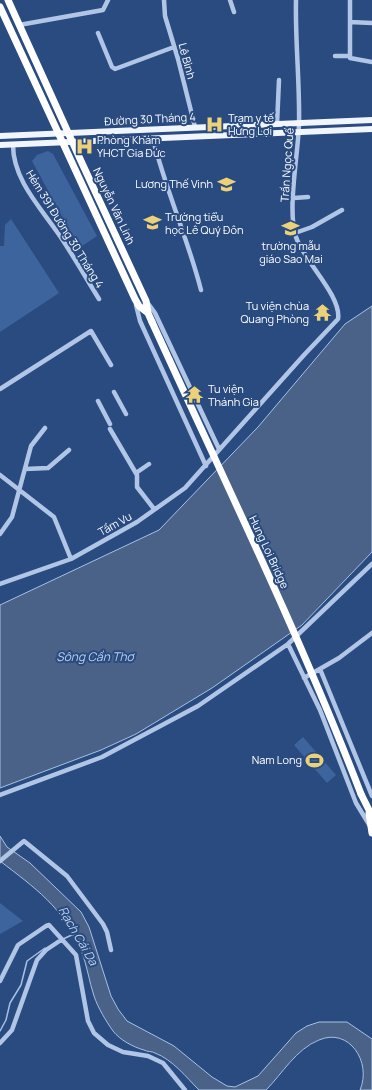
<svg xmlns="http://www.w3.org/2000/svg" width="372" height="1090" viewBox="0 0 372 1090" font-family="Manrope,sans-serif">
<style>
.green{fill:#3e649e}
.water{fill:#4a6288;stroke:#a6c0e6}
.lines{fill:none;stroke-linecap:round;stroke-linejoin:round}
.stream{stroke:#a6c0e6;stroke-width:1.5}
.minor{stroke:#b1c6e6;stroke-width:4.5}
.major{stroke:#f1f5fd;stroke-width:6}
.highway{stroke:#fff;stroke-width:7}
.highway-bridge{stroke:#fff;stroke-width:7}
.labels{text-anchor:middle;stroke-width:4;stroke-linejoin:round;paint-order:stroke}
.street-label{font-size:11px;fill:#fff;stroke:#294b80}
.poi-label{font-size:11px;fill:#fff;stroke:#294b80;text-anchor:start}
.water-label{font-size:12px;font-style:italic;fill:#bcd0ed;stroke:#294b80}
</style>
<rect width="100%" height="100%" fill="#294b80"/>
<path class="green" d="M 48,151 L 53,154 L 97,236 L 79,248 L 32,161 L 37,155 Z
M 11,219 L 59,293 L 0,332 L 0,246 L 4,246 L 5,225 Z
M 303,737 L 336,775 L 327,783 L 294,745 Z
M 0,903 L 23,921 L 0,934 Z"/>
<path class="water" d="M 372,306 L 372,552 L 302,625 L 212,688 L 136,734 L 101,750 L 0,788 L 0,605 L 159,530 L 258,427 L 345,324 Z
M 0,836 L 7,847 L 30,863 L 81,912 L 89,927 L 111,996 L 118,1009 L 127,1021 L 174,1046 L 212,1077 L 227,1086 L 235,1087 L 258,1076 L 296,1033 L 307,1026 L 319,1022 L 347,1022 L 372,1039 L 372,1090 L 360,1090 C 372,1062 349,1027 319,1040 C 296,1049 282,1074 266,1090 L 199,1090 C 186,1077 173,1060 155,1053 C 152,1051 147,1052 144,1050 C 133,1047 120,1040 113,1031 C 106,1021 98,1008 94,996 C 89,981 87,965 81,950 C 63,907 35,888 0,861 Z"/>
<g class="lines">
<path class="stream" d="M 63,939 L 74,934
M 0,1031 L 6,1020 L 10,1003 L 21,985 L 27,961 L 45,948"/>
<path class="minor" d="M 164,0 L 165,16 L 178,59 L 195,127
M 230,0 L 234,12
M 350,0 L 350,58 L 372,62
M 350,22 L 372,23
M 19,25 L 103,10 L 108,0
M 98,33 L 112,67 L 115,69 L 174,47
M 335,56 L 350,56
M 277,124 L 279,80
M 153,139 C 166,191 188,239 201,290
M 13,145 C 13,180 41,208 60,236 C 74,257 86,278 99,299
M 294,198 L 308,197
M 295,233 L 312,227 L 342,210
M 147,302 L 155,313 L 219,449
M 136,305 L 140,321 L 206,466
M 0,389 L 91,331 L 111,365
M 114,392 L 126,414
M 98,401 L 110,424
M 110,429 L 137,475 L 137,487 L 154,509
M 25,469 L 48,468 L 69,450
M 136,473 L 149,464
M 0,475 L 54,517 L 71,559
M 0,534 L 12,517 L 31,446 L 45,428
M 0,584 L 71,559 L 137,522 L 185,488 L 304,355 L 338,319 C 342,296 303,260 296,237 C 287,210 298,155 299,125 C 300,83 295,42 296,0
M 288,644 L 320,710 L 356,803 L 370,826
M 320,669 L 372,796
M 304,678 L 339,658 L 372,633
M 0,795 L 102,757 L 198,706 L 288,644 L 372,564
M 0,861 L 24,841 L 67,876 L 103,924 L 107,932 L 111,950
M 0,981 L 18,945 L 46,926 L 49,925 L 76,955 L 88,1021 L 94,1033 L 108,1045 L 123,1052 L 148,1056 L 163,1063 L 185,1090
M 0,1043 L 12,1030 L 37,960 L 46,950 L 61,940"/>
<path class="major" d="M 0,136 L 372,120
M 0,145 L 372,129"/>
<path class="highway" d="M 8,0 L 81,161 L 146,301 L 148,313 L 152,322
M 0,7 L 135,299 L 139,306 L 148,313
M 361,794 L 372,816
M 369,813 L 372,833"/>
<path class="highway-bridge" d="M 152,322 C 223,478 299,633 361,794"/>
</g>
<defs>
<symbol id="hospital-bare" viewBox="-9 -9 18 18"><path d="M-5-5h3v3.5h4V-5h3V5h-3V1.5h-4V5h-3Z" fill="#ecd178" stroke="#294b80" stroke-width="2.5" paint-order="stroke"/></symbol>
<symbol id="school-bare" viewBox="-9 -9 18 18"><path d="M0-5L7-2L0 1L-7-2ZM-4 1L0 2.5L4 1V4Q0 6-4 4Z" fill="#ecd178" stroke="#294b80" stroke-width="2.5" paint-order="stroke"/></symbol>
<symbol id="temple-bare" viewBox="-9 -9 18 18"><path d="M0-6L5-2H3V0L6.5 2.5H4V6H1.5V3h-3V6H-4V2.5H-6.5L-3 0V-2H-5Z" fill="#ecd178" stroke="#294b80" stroke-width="2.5" paint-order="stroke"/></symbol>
<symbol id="stadium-bare" viewBox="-9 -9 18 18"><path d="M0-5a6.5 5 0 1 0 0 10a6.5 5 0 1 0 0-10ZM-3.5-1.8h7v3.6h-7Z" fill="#ecd178" stroke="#294b80" stroke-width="2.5" paint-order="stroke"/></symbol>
</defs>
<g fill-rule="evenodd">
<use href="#hospital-bare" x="202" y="112" width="25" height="25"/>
<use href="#hospital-bare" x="72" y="134" width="25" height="25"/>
<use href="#school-bare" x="214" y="172" width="25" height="25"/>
<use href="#school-bare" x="140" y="210" width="25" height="25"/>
<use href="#school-bare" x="278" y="216" width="25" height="25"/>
<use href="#temple-bare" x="310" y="300" width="25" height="25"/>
<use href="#temple-bare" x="182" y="382" width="25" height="25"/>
<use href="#stadium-bare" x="302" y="748" width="25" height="25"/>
</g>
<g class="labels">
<g class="street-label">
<text transform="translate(187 61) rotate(75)" y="4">Lê Bình</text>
<text transform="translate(150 119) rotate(-3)" y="4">Đường 30 Tháng 4</text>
<text transform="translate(287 165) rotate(-86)" y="4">Trần Ngọc Quế</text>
<text transform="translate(114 206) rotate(65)" y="4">Nguyễn Văn Linh</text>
<text transform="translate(65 229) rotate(58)" y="4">Hẻm 391 Đường 30 Tháng 4</text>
<text transform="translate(115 524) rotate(-29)" y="4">Tầm Vu</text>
<text transform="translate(269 552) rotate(65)" y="4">Hung Loi Bridge</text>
</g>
<g class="poi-label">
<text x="228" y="122">Trạm y tế<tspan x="228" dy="13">Hưng Lợi</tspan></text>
<text x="97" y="144">Phòng Khám<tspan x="97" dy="13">YHCT Gia Đức</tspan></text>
<text x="213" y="188" text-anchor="end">Lương Thế Vinh</text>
<text x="165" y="221">Trường tiểu<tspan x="165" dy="13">học Lê Quý Đôn</tspan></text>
<text x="291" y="250" text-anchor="middle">trường mẫu<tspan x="291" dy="13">giáo Sao Mai</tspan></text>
<text x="309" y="310" text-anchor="end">Tu viện chùa<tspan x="309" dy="13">Quang Phòng</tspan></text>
<text x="208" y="393">Tu viện<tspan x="208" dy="13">Thánh Gia</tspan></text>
<text x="302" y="764" text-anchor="end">Nam Long</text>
</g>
<g class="water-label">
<text x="95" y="661">Sông Cần Thơ</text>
<text transform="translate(78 936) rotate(60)" y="4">Rạch Cái Da</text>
</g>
</g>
</svg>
